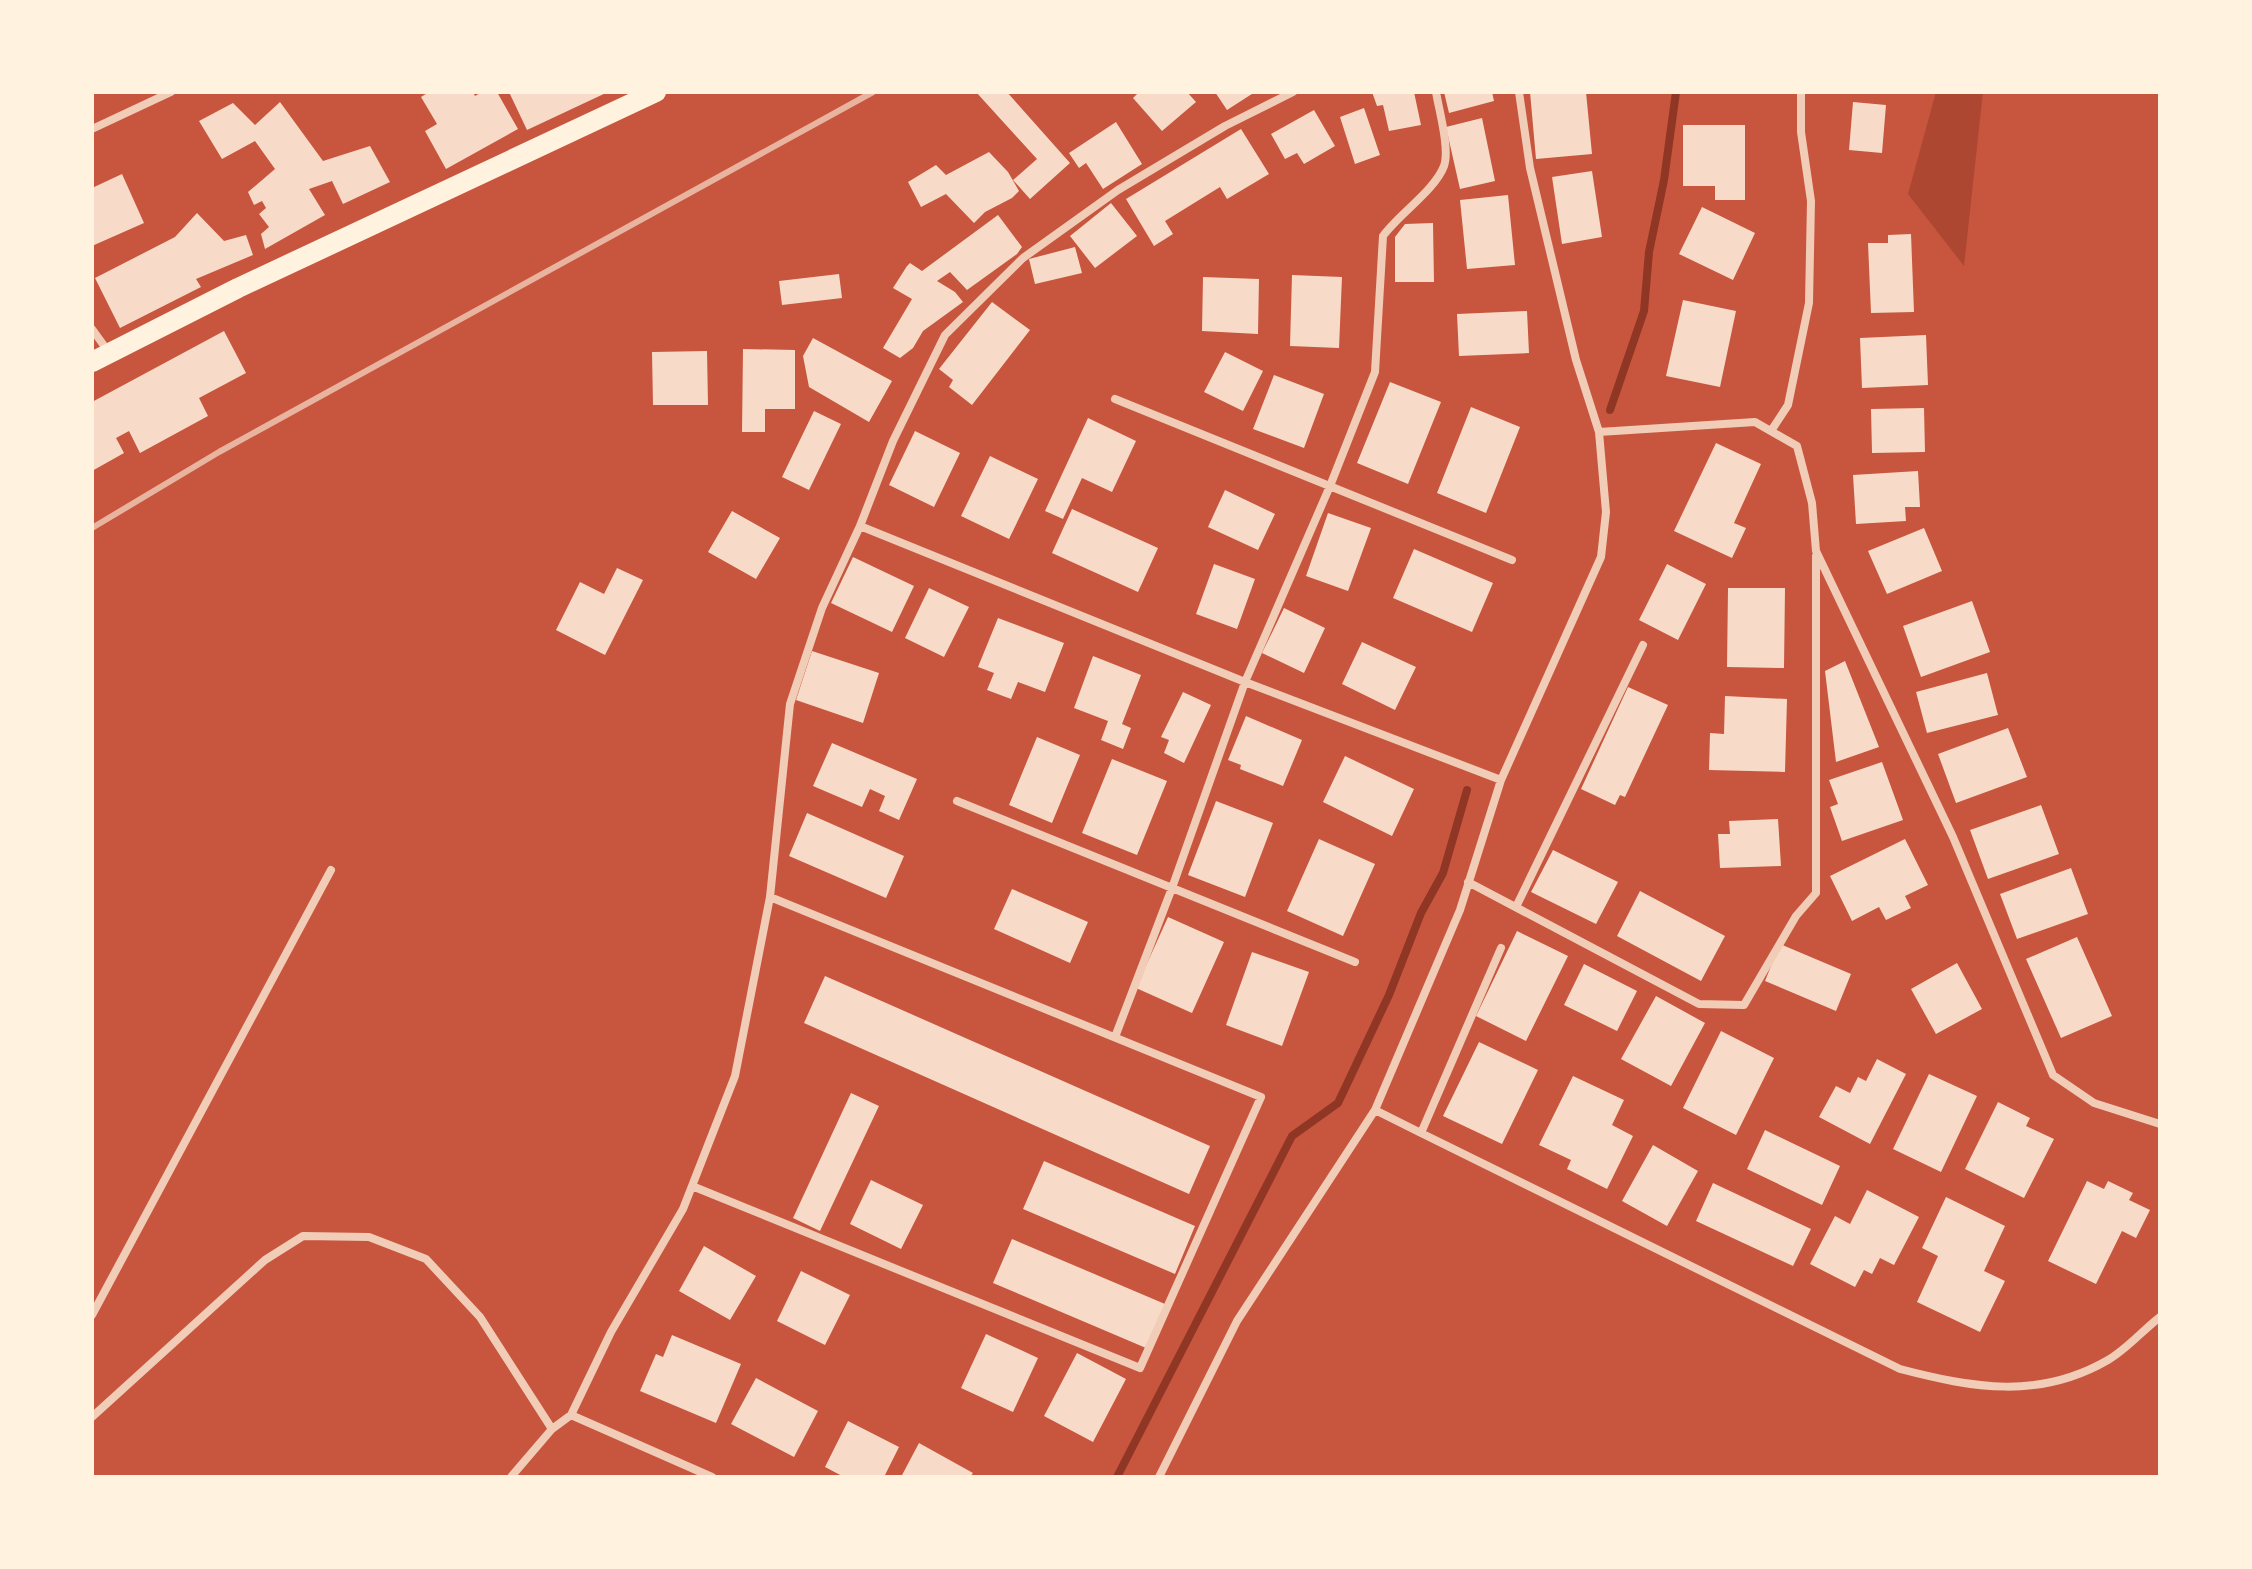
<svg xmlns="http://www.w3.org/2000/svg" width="2252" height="1569" viewBox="0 0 2252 1569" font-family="'Asap Condensed',sans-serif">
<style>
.green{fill:#ae4732}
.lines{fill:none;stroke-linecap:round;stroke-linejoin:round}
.stream{stroke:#8f3625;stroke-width:8}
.building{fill:#f7dbc8}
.minor{stroke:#f1ccb7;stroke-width:8}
.primary{stroke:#fff3e0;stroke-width:20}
.rail{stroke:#e9b49f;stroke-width:6}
</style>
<rect width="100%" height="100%" fill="#c8553d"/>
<path class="green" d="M 1936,92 L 1983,92 L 1964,266 L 1908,194 Z"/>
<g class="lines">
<path class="stream" d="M 1610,410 L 1644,311 L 1649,252 L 1664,180 L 1676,92
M 1117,1477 L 1292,1136 L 1338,1103 L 1389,995 L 1421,913 L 1443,873 L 1467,790"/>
</g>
<path class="building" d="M 429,92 L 473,92 L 475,96 L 482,92 L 497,92 L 518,129 L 446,169 L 425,131 L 437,124 L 421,97 Z
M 509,92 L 608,92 L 527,130 Z
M 976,92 L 1007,92 L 1070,163 L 1030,199 L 1013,180 L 1037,159 Z
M 1139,92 L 1187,92 L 1196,102 L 1162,131 L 1133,98 Z
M 1215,92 L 1255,92 L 1227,110 Z
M 1372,92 L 1414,92 L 1421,125 L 1389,131 L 1383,105 L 1377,106 Z
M 1444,92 L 1492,92 L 1494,101 L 1449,113 Z
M 1530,92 L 1586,92 L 1592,154 L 1536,159 Z
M 280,102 L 323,161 L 370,146 L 390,182 L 343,204 L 332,181 L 309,189 L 325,215 L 265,249 L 261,234 L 269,227 L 259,214 L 266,208 L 262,201 L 254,205 L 248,192 L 275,169 L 255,141 L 222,159 L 199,121 L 233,103 L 255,125 Z
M 1853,102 L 1886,105 L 1882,153 L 1849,150 Z
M 1364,108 L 1380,155 L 1355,164 L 1340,117 Z
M 1314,110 L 1335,146 L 1304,164 L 1297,153 L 1285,159 L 1271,134 Z
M 1482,118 L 1495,181 L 1460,189 L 1446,127 Z
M 1116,122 L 1142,164 L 1103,189 L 1086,163 L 1079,168 L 1069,153 Z
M 1683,125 L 1745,125 L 1745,200 L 1715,200 L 1715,186 L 1683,186 Z
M 1241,129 L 1269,174 L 1227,199 L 1220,187 L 1165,221 L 1173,234 L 1154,246 L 1126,199 Z
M 989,152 L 1008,172 L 1019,191 L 1012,198 L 985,212 L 974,223 L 946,194 L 921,207 L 908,182 L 936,165 L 946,175 Z
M 1592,171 L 1602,237 L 1562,244 L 1552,177 Z
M 122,174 L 144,223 L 92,246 L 92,188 Z
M 1508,195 L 1515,265 L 1467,269 L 1460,200 Z
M 1111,203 L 1137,236 L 1095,268 L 1070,236 Z
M 1702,207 L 1755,233 L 1733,280 L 1679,254 Z
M 197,213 L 224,241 L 246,235 L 253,255 L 196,279 L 201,287 L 120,328 L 95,278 L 175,237 Z
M 998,215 L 1022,247 L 1017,254 L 967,290 L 950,272 L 937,281 L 955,292 L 963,302 L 923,331 L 913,348 L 900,358 L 883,348 L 912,299 L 893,288 L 907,266 L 910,263 L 922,271 Z
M 1433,223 L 1434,282 L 1395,282 L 1395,237 L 1405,224 Z
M 1911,234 L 1914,312 L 1871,313 L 1868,243 L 1888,243 L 1888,235 Z
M 1075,247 L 1082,273 L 1035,284 L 1029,259 Z
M 839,274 L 842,298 L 782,305 L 779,281 Z
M 1292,275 L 1342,277 L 1339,348 L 1290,346 Z
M 1203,277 L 1259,279 L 1258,334 L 1202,331 Z
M 1683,300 L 1736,311 L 1720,387 L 1666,376 Z
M 992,302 L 1030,330 L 972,405 L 949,387 L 953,380 L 939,369 Z
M 1527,311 L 1529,353 L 1459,356 L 1457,314 Z
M 224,331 L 246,373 L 199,398 L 208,416 L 140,453 L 129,431 L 116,438 L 124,453 L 92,471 L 92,402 Z
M 1926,335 L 1928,385 L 1862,388 L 1860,338 Z
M 813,338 L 892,381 L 869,422 L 809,387 L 803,356 Z
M 743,349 L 795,350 L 795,409 L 765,409 L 765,432 L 742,432 Z
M 707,351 L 708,405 L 653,405 L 652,352 Z
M 1225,352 L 1263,371 L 1243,411 L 1204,392 Z
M 1274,375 L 1324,394 L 1304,448 L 1253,429 Z
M 1390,382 L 1441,402 L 1408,484 L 1357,463 Z
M 1471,407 L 1520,427 L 1486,513 L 1437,493 Z
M 1924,408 L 1925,452 L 1872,453 L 1871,409 Z
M 814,411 L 841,424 L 809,490 L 782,477 Z
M 1088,418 L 1136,441 L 1112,492 L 1082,478 L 1063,519 L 1045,511 Z
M 915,431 L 960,453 L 934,507 L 889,485 Z
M 1716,443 L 1761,464 L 1734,523 L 1746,528 L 1732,558 L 1674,531 Z
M 990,456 L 1038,479 L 1009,539 L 961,516 Z
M 1918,471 L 1920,507 L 1905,507 L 1906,521 L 1856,524 L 1853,475 Z
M 1225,490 L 1275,514 L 1258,550 L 1208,527 Z
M 1072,509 L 1158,548 L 1138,592 L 1052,553 Z
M 732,511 L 780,538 L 756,579 L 708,552 Z
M 1328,513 L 1371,528 L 1348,591 L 1306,576 Z
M 1924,528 L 1942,571 L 1887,594 L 1868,551 Z
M 1414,549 L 1493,583 L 1472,632 L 1393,598 Z
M 853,557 L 914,586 L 892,632 L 831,603 Z
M 1214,564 L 1255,579 L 1237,629 L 1196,614 Z
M 1667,564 L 1706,584 L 1678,640 L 1639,620 Z
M 617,568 L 643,580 L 605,655 L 556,630 L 580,582 L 604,594 Z
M 929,588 L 969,607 L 944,657 L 905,638 Z
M 1728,588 L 1785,588 L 1784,668 L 1727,667 Z
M 1972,601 L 1990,652 L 1921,677 L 1903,626 Z
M 1284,608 L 1325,628 L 1304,673 L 1262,653 Z
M 998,618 L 1064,643 L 1045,692 L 1018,682 L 1011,699 L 987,690 L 994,673 L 978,667 Z
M 1362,642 L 1416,667 L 1395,710 L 1342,684 Z
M 812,651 L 879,673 L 863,723 L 796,700 Z
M 1093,656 L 1141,675 L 1122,724 L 1131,728 L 1123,749 L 1101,740 L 1108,721 L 1074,708 Z
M 1845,661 L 1879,747 L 1836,762 L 1825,671 Z
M 1987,673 L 1998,715 L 1927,733 L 1916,692 Z
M 1628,687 L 1668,705 L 1625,797 L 1620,795 L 1615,805 L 1581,789 Z
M 1183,692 L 1211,705 L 1184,763 L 1164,753 L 1169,740 L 1161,737 Z
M 1725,696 L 1787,699 L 1785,772 L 1709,770 L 1710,733 L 1724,734 Z
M 1246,716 L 1302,740 L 1283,786 L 1240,769 L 1241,765 L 1228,760 Z
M 2008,728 L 2027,777 L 1956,803 L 1938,754 Z
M 1037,737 L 1080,755 L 1052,823 L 1009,805 Z
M 832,743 L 917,779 L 899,820 L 879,811 L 885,796 L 870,789 L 862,807 L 813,786 Z
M 1345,756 L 1414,789 L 1392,836 L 1323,802 Z
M 1112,759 L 1167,781 L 1137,855 L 1082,833 Z
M 1882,762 L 1903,820 L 1842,841 L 1830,807 L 1838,804 L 1829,780 Z
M 1216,801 L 1273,823 L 1245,897 L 1188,875 Z
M 2041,805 L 2059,854 L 1988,879 L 1970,830 Z
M 807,813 L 904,856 L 886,898 L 789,856 Z
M 1778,819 L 1781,866 L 1720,868 L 1718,834 L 1730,834 L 1729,821 Z
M 1319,839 L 1375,864 L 1343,936 L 1287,911 Z
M 1905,839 L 1928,885 L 1905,896 L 1911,908 L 1886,920 L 1879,907 L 1852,921 L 1830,876 Z
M 1553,850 L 1618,882 L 1596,924 L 1531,892 Z
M 2071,868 L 2088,914 L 2017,939 L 2000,894 Z
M 1012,889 L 1088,922 L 1070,963 L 994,929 Z
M 1640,891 L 1725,936 L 1701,981 L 1617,936 Z
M 1168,917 L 1224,942 L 1192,1013 L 1136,988 Z
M 1517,931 L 1568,956 L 1526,1041 L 1476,1016 Z
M 2077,937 L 2112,1016 L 2061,1038 L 2026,959 Z
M 1780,944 L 1851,974 L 1836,1011 L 1765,981 Z
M 1252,952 L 1309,972 L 1282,1046 L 1226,1025 Z
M 1957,963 L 1982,1009 L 1936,1034 L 1911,989 Z
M 1584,964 L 1637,991 L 1617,1031 L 1564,1005 Z
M 825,976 L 1210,1146 L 1189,1194 L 804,1023 Z
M 1656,996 L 1705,1023 L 1671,1086 L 1621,1059 Z
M 1721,1031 L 1774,1058 L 1736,1135 L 1683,1108 Z
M 1479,1042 L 1538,1070 L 1502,1144 L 1443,1116 Z
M 1877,1059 L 1906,1074 L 1870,1144 L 1819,1117 L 1836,1086 L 1850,1093 L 1858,1077 L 1866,1081 Z
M 1929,1074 L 1977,1096 L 1941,1172 L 1893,1149 Z
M 1573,1076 L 1624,1100 L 1612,1125 L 1633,1136 L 1607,1189 L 1567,1169 L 1571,1160 L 1539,1145 Z
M 851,1093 L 879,1106 L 820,1231 L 793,1218 Z
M 1998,1102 L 2030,1118 L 2026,1126 L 2054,1139 L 2024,1198 L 1965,1169 Z
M 1765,1130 L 1840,1166 L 1822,1205 L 1747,1169 Z
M 1653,1145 L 1698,1171 L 1667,1226 L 1622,1201 Z
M 1044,1161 L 1195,1226 L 1175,1274 L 1023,1209 Z
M 871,1180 L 923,1205 L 901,1249 L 850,1224 Z
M 2087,1181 L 2104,1189 L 2108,1181 L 2133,1193 L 2129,1200 L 2150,1210 L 2136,1238 L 2122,1231 L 2096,1284 L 2048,1261 Z
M 1713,1183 L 1811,1229 L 1793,1266 L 1696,1221 Z
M 1867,1190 L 1919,1217 L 1894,1265 L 1880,1258 L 1872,1274 L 1864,1270 L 1855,1287 L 1810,1264 L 1835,1216 L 1850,1224 Z
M 1946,1197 L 2005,1226 L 1984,1271 L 2005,1281 L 1980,1332 L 1917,1302 L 1938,1256 L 1922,1248 Z
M 1012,1239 L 1165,1304 L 1146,1348 L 993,1283 Z
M 704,1246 L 756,1276 L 730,1320 L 679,1291 Z
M 801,1271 L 850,1295 L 825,1345 L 777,1321 Z
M 986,1334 L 1038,1358 L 1013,1412 L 961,1388 Z
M 672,1335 L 741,1364 L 716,1423 L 640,1391 L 656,1354 L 663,1357 Z
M 1077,1353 L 1126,1379 L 1093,1442 L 1044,1416 Z
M 756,1378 L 818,1411 L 794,1457 L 731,1424 Z
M 848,1421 L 899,1447 L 884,1477 L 844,1477 L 825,1467 Z
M 919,1443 L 973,1473 L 970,1477 L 901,1477 Z"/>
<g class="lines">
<path class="minor" d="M 92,129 L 171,92
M 92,329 L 110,354
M 1115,399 L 1512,560
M 1771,431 L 1788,405 L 1809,303 L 1811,201 L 1801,132 L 1801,92
M 1599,432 L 1755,422 L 1797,446 L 1812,503 L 1816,551 L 1953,837 L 2053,1075 L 2094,1103 L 2160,1124
M 860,526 L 1245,682 L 1501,780
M 957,801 L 1355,962
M 1468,882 L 1699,1004 L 1744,1005 L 1796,916 L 1816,893 L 1816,556
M 1516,907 L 1643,645
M 1501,948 L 1421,1133 L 1900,1369 C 1973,1388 2039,1400 2108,1360 C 2127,1349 2143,1330 2160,1317
M 1115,1037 L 1172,888 L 1245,682 L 1330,486 L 1375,372 L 1383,236 C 1399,214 1435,190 1444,166 C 1450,149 1439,110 1436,92
M 1375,1110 L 1421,1133
M 692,1186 L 1140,1368 L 1261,1097 L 770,897
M 92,1315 L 331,870
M 571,1415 L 712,1477
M 92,1417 L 265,1260 L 303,1236 L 369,1237 L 426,1259 L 480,1317 L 552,1429
M 511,1477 L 552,1429 L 571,1415 L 611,1332 L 683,1209 L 735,1076 L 770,897 L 790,704 L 822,608 L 860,526 L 893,441 L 945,335 L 1023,258 L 1118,190 L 1225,126 L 1293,92
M 1159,1477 L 1237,1321 L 1375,1110 L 1460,910 L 1501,780 L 1601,557 L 1606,512 L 1599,432 L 1576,360 L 1530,168 L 1519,92"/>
<path class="primary" d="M 92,362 L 238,288 L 656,92"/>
<path class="rail" d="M 92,528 L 219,452 L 873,92"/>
</g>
<rect width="2252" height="1569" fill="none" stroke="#fff3e0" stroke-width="188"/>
</svg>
